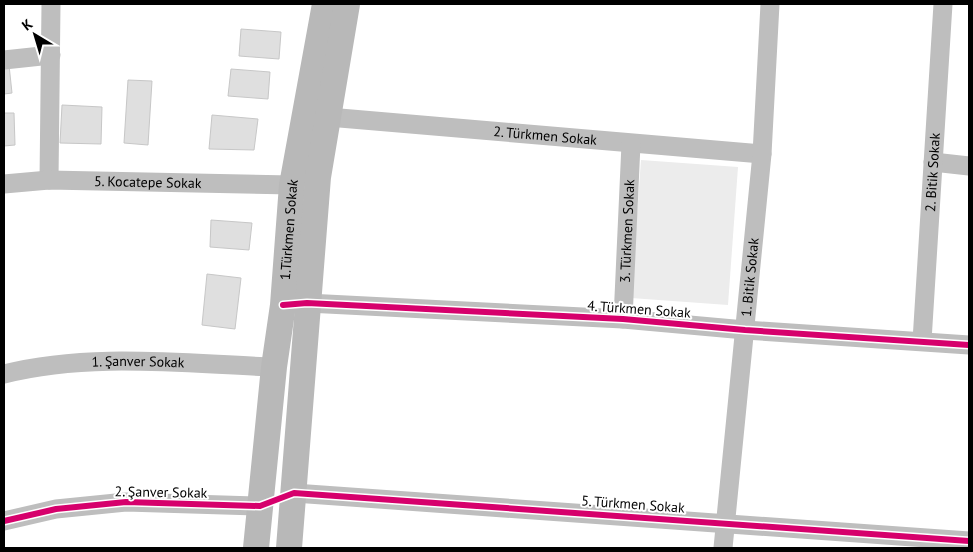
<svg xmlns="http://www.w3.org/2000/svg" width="973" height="552" viewBox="0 0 973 552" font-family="'PT Sans',sans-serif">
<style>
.green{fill:#ececec}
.building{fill:#dfdfdf;stroke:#c7c7c7}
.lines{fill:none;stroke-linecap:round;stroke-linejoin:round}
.street{stroke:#bebebe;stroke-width:19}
.secondary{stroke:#b8b8b8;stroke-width:26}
.cycleway-casing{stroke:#fff;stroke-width:9}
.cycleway{stroke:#d6006c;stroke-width:6}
.labels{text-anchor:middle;stroke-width:4;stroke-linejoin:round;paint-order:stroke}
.street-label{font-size:14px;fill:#000;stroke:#fff}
</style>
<rect width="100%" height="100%" fill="#fff"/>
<path class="green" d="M 641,160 L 738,167 L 728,305 L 631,298 Z"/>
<path class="building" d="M 241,29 L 281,32 L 279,59 L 239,56 Z
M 9,65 L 12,93 L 4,94 L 4,66 Z
M 231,69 L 270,72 L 268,99 L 228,96 Z
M 128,80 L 152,81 L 148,145 L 124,143 Z
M 62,105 L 102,107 L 101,144 L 60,143 Z
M 4,113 L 14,113 L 15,145 L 4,146 Z
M 212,115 L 258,119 L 254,150 L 209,149 Z
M 211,220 L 252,223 L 249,250 L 210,247 Z
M 207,274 L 241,278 L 235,329 L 202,325 Z"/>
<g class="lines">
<g class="street">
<path d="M 4,60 L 51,55"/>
<path id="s1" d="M 328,117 L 762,154"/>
<path d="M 933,162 L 969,166"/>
<path d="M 49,180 L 51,4"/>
<path id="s2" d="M 4,184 L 49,180 L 292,185"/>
<path d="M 307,303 L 623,319 L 745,330 L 969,345"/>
<path id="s3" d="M 623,319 L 631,144"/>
<path id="s4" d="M 922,341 L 943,4"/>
<path id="s5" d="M 4,374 C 91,352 184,364 274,367"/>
<path d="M 294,493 L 969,541"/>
<path d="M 4,521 L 56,509 L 126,502 L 260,506"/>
<path id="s6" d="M 723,548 L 762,154 L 770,4"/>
</g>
<g class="secondary">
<path id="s7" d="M 256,548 L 274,367 L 283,305 L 292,185 L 325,4"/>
<path d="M 289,548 L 318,177 L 347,4"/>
</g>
<defs>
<path id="cycleway" d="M 283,305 L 307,303 L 623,319 L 745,330 L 969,345
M 4,521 L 56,509 L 126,502 L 260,506 L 294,493 L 969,541"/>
</defs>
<use href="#cycleway" class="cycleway-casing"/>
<use href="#cycleway" class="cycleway"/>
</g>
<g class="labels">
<g class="street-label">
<text dy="5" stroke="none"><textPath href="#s1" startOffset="218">2. Türkmen Sokak</textPath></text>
<text dy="5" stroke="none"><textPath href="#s4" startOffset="169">2. Bitik Sokak</textPath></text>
<text dy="5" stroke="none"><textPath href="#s2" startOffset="144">5. Kocatepe Sokak</textPath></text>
<text dy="5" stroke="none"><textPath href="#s7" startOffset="320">1.Türkmen Sokak</textPath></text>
<text dy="5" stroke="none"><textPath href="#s3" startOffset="88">3. Türkmen Sokak</textPath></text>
<text dy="5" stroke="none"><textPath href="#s6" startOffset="272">1. Bitik Sokak</textPath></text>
<text transform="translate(639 309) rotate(4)" y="5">4. Türkmen Sokak</text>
<text dy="5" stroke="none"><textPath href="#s5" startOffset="135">1. Şanver Sokak</textPath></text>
<text transform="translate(161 492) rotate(1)" y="5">2. Şanver Sokak</text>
<text transform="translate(633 504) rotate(4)" y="5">5. Türkmen Sokak</text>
</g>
</g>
<rect width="973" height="552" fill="none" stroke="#000000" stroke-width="10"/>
<g transform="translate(35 35) rotate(322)" stroke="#ffffff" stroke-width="4" paint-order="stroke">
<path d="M0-4L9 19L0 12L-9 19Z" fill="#000000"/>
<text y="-8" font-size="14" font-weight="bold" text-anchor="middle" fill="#000000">K</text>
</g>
</svg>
